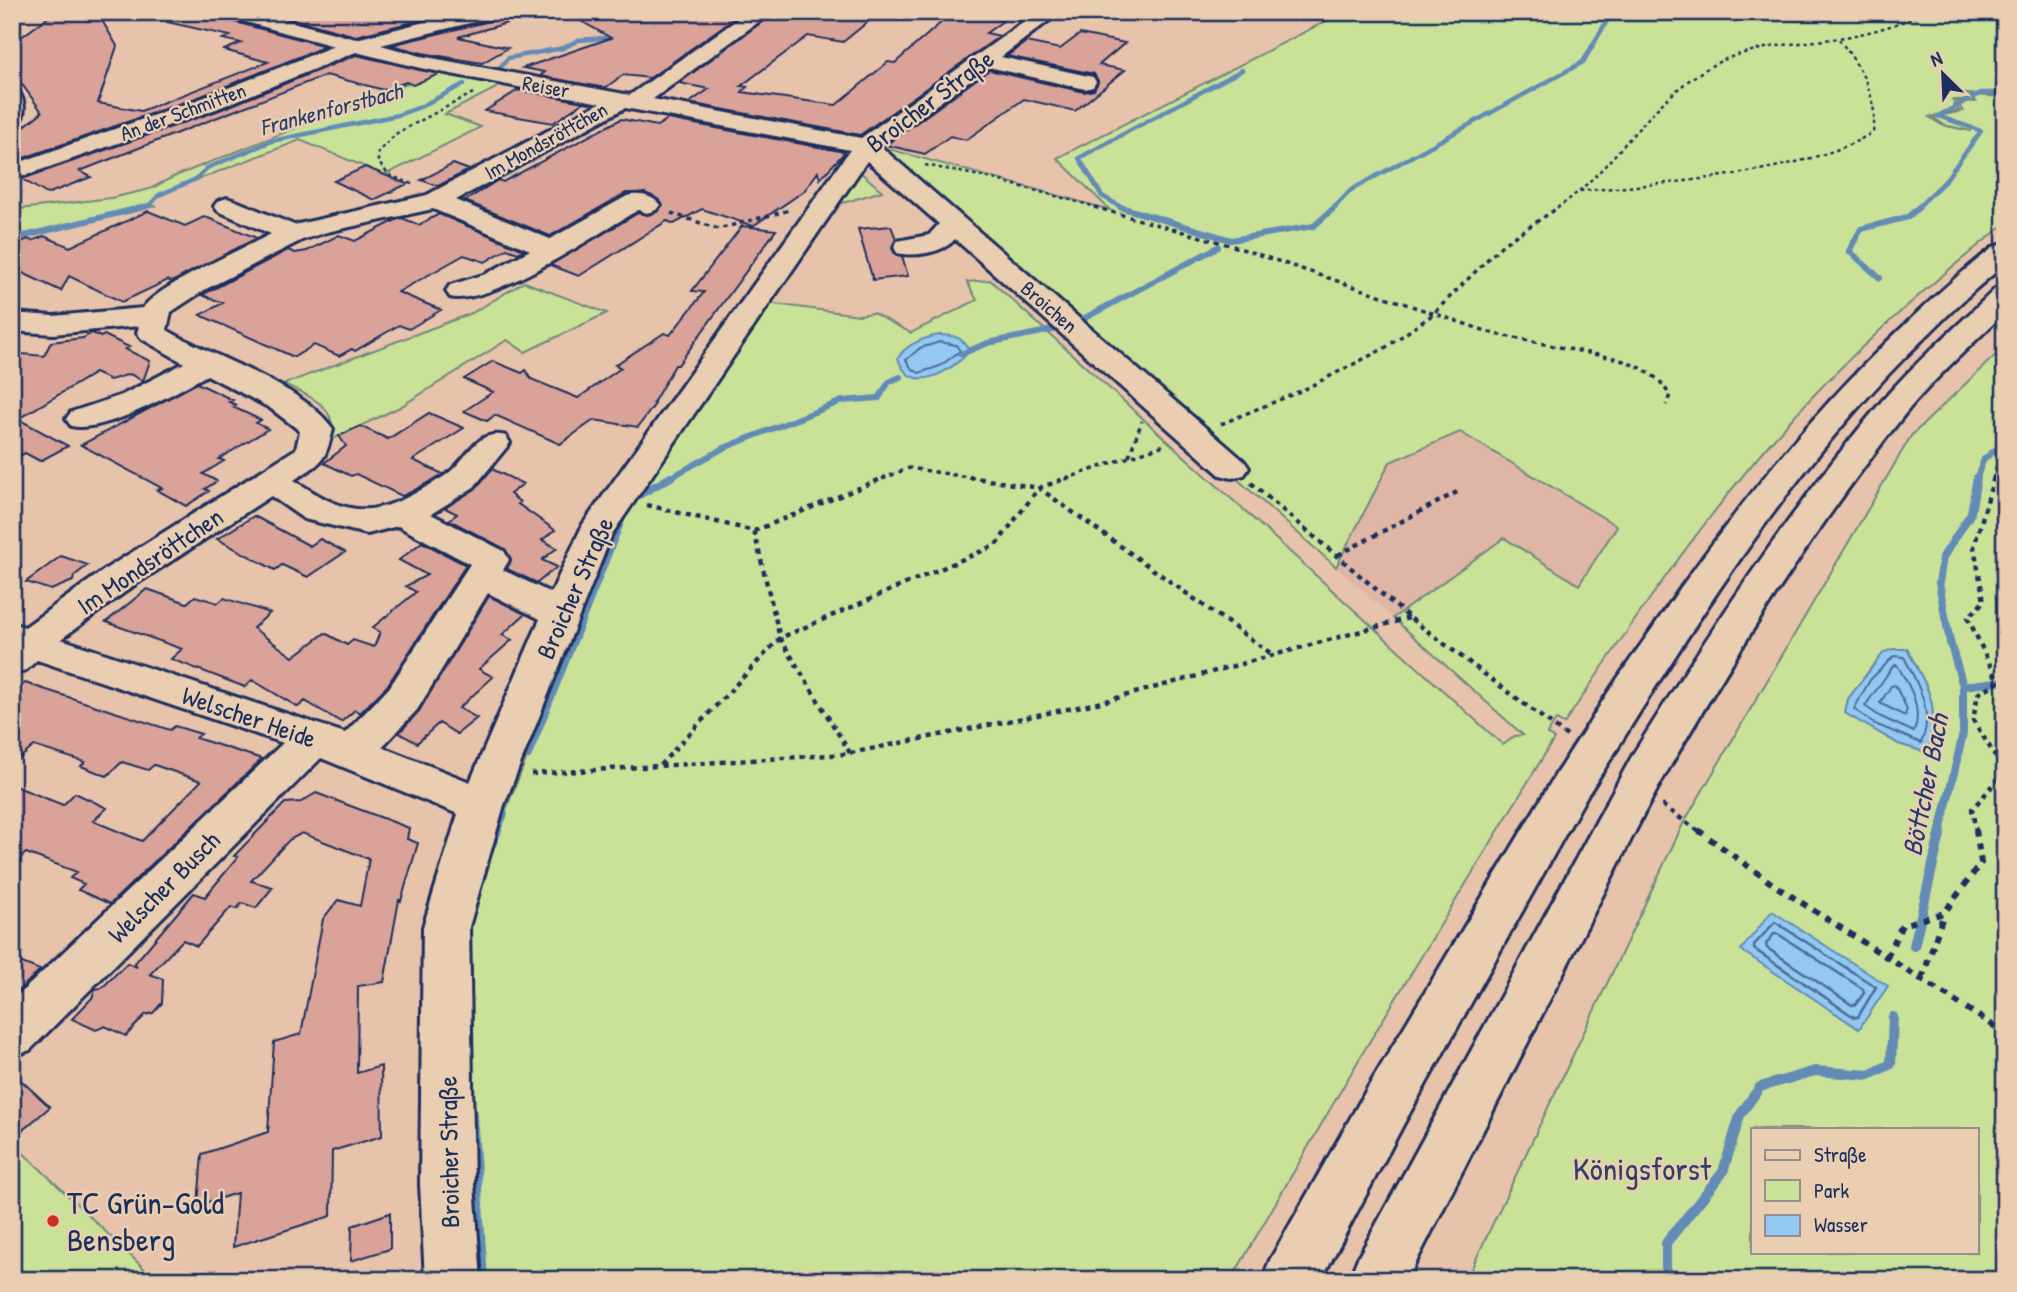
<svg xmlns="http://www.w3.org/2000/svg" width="2017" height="1292" viewBox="0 0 2017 1292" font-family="'Patrick Hand',sans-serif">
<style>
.built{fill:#dfb6a5}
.green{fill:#c9e298;stroke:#72887b;stroke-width:2;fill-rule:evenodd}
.water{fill:#93c8f1;stroke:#638bb6;stroke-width:2}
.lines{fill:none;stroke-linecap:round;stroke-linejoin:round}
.shore-far1{stroke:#4b6c99;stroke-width:2}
.shore{stroke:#4b6c99;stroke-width:2.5}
.stream-far3{stroke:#638bb6;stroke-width:4.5}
.stream-far2{stroke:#638bb6;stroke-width:6}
.stream-far1{stroke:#638bb6;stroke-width:8}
.stream{stroke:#638bb6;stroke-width:10}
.building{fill:#d9a39a;stroke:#1b2f5e;stroke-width:2}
.minor-casing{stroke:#1b2f5e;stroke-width:6}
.highway-casing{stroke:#1b2f5e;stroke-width:6}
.path-far3{stroke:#1b2f5e;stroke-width:2.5;stroke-dasharray:3.5 3.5;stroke-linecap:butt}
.path-far2{stroke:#1b2f5e;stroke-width:3.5;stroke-dasharray:4.5 4.5;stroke-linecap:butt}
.path-far1{stroke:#1b2f5e;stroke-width:4.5;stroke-dasharray:5 5;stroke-linecap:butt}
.path{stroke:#1b2f5e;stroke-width:6;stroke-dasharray:7 7;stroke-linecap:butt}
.minor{fill:#e9ceb1;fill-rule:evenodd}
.highway{fill:#e9ceb1;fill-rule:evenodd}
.highway-bridge-casing{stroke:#1b2f5e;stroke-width:44;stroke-linecap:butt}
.highway-bridge{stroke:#e9ceb1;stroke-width:38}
.poi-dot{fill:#c8321e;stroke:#e9ceb1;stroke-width:2.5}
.labels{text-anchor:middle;stroke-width:5;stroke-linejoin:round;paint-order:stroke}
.far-street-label{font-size:21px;fill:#1b2f5e;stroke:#e9ceb1}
.far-water-label{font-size:23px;font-style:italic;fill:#273e6d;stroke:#e9ceb1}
.street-label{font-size:26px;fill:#1b2f5e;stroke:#e9ceb1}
.water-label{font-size:28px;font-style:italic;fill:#273e6d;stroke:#e9ceb1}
.near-park-label{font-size:32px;fill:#2c4164;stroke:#e9ceb1}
.near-poi-label{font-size:32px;fill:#1b2f5e;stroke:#e9ceb1;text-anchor:start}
</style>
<rect width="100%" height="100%" fill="#e7c3ab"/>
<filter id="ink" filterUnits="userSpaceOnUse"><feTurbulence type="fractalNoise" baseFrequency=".0143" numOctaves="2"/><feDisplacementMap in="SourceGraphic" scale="14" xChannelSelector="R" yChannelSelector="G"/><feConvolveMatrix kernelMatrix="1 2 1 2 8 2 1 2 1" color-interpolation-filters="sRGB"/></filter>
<g filter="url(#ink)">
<path class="built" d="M 1460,432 L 1617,527 L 1579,585 L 1504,538 L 1393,618 L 1336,567 L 1390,462 Z"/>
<path class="green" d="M 1344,12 L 2005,12 L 2005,86 L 2000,92 L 2005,93 L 2005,96 L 1965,94 L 1971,100 L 1952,100 L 1959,110 L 1929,117 L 1942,125 L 1971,131 L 1944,125 L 1933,117 L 1963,111 L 1956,101 L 1976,102 L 1970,95 L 2005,97 L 2005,224 C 1921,291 1842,360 1772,441 C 1695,530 1629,627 1564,724 L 1556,720 L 1547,734 L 1554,739 L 1365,1049 L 1231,1280 L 483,1280 L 460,925 L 631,496 L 766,303 L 859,315 L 873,313 L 911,333 L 977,300 L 967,282 L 990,280 L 1503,745 L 1515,736 L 1523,735 L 1393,618 L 1504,538 L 1579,585 L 1617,526 L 1460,432 L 1390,462 L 1336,567 L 870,152 L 878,146 L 1110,210 L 1057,158 Z
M 436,72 L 502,85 L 445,114 L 481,127 L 385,175 L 300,140 L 158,195 L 149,204 L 155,206 L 12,240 L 12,210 L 111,198 L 150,189 L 173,177 Z
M 858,170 L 882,191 L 833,206 Z
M 524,282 L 607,313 L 525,352 L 507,340 L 400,407 L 331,440 C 340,408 309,395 284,384 L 472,313 Z
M 2005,346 L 2005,1280 L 1466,1280 L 1683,824 L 1911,436 ZM 1907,649 C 1931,695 1939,701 1928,753 L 1899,744 L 1845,713 L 1848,699 L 1874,664 ZM 1742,949 L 1887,986 L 1887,987 L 1858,1028 ZM 1753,1129 L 1977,1129 L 1977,1252 L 1753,1252 Z
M 12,1143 L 33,1162 L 156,1280 L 12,1280 Z"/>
<path class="water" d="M 939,335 C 953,335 965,337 969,352 C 950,372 910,397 898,358 C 906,344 924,338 939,335 Z
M 1893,649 L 1907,649 C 1931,695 1939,701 1928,753 L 1899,744 L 1845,713 L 1848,699 L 1884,652 Z
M 1772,911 L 1888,986 L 1859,1029 L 1741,950 Z"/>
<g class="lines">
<path class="shore-far1" d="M 940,342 L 956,345 L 960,351 L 940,366 L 919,373 L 912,369 L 906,360 L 920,348 Z
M 1894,656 L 1904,657 C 1918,685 1935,712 1921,743 L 1875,724 L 1854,709 L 1870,680 Z
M 1897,665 C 1910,686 1923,708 1914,732 L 1879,716 L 1865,706 L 1893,666 Z
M 1895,685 L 1907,709 L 1905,716 L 1880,703 L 1891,686 Z"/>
<path class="shore" d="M 1775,922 L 1876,987 L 1858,1017 L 1854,1017 L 1754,949 L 1754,945 Z
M 1774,934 L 1778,934 L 1863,989 L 1864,993 L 1856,1004 L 1852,1005 L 1767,948 L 1766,944 Z"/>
<path class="stream-far3" d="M 498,70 L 508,58 L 563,48 L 579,40 L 604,38 L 615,33
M 136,208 L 150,205 L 159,195 L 196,179 L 207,168 L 272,141 L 398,115 L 420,107 L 464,84
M 1123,208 L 1102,196 L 1079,158 L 1242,70
M 1334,208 L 1351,190 L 1583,62 L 1612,12
M 1917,208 L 1944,182 L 1981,131 L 1938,116 L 1981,93 L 2005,93"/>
<path class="stream-far2" d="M 1120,207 L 1231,240 L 1314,226 L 1335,207
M 12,239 L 144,207
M 1880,278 L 1849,251 L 1861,229 L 1908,217 L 1919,207
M 1083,319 L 1218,247
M 961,354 L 988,343 L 1062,328
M 668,479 L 724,448 L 842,401 L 879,398 L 889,382 L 900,377
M 1976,479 L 1984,459 L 2005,442"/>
<path class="stream-far1" d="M 632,499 L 671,477
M 1963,686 L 2005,681
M 528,755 L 625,510
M 496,832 L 504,814
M 1940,832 L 1963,734 L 1963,686 L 1950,642 L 1939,583 L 1943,557 L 1971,513 L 1977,477"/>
<path class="stream" d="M 492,843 L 497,830
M 1914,946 L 1941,830
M 472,1112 L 483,1280
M 1666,1280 L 1666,1243 L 1723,1172 L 1740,1115 L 1760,1087 L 1815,1071 L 1869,1075 L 1891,1064 L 1893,1017"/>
</g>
<path class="building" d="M 55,12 L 97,12 L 117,46 L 98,103 L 141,111 L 268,62 L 224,50 L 241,43 L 223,39 L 230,36 L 167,22 L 168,12 L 219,12 L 223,19 L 326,46 L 199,97 L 12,162 L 12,136 L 42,112 L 16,76 L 18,66 L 12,67 L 12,44 Z
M 266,12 L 453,12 L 356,36 Z
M 503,12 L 521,12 L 521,19 L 458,37 L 508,48 L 482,63 L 422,53 L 391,45 L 499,19 Z
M 565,12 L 743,12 L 650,78 L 623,75 L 605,88 L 540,76 L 545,72 L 523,68 L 611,38 Z
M 775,12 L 880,12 L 843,42 L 808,36 L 741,86 L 747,87 L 742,92 L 836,105 L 888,62 L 895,63 L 953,12 L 965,12 L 1003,21 L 986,33 L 1000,36 L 860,135 L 689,103 L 709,89 L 679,83 Z
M 1080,34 L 1125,43 L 1099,65 L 1125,70 L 1075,111 L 1024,99 L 966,140 L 950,136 L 925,154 L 886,145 L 989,70 L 1084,92 L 1094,90 L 1098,81 L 1094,74 L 1007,56 L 1026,42 L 1060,49 Z
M 356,55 L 439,74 L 413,85 L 406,82 L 384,90 L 326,75 L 80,171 L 91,177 L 47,194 L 22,179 L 217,111 Z
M 518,90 L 584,102 L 553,123 L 485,111 Z
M 621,119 L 657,126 L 668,119 L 845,152 L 820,179 L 818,172 L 804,191 L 753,226 L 702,209 L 674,224 L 667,221 L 579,276 L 550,265 L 638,213 L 648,215 L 657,212 L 663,205 L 659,200 L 645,193 L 626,193 L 550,236 L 465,201 L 498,180 L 503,182 Z
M 453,164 L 469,170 L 438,186 L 421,180 Z
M 365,167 L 407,184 L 374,200 L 334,181 Z
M 148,211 L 185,226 L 204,217 L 208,218 L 257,238 L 172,282 L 168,280 L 122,302 L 69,276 L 61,291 L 12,268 L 12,246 L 28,239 L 32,241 L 44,236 L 70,247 Z
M 439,214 L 524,250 L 518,253 L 507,249 L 485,262 L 464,255 L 398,292 L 441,310 L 409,329 L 399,325 L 355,351 L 352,349 L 339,356 L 314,345 L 294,357 L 200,315 L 223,303 L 202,295 L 288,250 L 295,253 L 307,251 L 339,235 L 355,241 L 396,220 L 402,218 L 419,225 Z
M 742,226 L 776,230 L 678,365 L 675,365 L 653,403 L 655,404 L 638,427 L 594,420 L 560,444 L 495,415 L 487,421 L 464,411 L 493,392 L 464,379 L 493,361 L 522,373 L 526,370 L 531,379 L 578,398 L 621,368 L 615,365 L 664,333 L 670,335 L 704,292 L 692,291 Z
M 891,226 L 896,239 L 892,248 L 895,254 L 902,256 L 908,276 L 873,280 L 858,229 Z
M 92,333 L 101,337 L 104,335 L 129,347 L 125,349 L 150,361 L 143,381 L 130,374 L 110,380 L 95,373 L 18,419 L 68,446 L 40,461 L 25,453 L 12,460 L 12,353 L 44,356 L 51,342 L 83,338 Z
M 197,383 L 233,400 L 229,402 L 236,405 L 233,407 L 261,420 L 256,423 L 268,429 L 219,459 L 224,461 L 203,474 L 217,481 L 205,489 L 209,491 L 186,506 L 157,490 L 162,488 L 81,445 Z
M 429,413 L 464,428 L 413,460 L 443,474 L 411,492 L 402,496 L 356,474 L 351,476 L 324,463 L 346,446 L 339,436 L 360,426 L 388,439 Z
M 492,469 L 523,484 L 510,494 L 520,502 L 518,504 L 555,530 L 542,540 L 557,548 L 542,560 L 557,567 L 537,583 L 507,569 L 511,559 L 505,549 L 449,520 L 457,514 L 445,508 L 475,489 Z
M 254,516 L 310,546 L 320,539 L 345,552 L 308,577 L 282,565 L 275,570 L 217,539 Z
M 422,542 L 466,565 L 387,686 L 360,713 L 355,710 L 341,722 L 305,701 L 298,707 L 252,680 L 245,687 L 171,659 L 182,649 L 106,622 L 147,589 L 187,603 L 195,596 L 218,603 L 224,598 L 270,613 L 253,628 L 293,657 L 325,633 L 347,645 L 353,640 L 374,647 L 380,632 L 372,628 L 416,592 L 406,586 L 427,575 L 399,560 Z
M 61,556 L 88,565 L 74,576 L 73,581 L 51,590 L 26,582 Z
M 489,596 L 525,614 L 502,635 L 512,640 L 479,669 L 493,677 L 459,708 L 477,718 L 457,734 L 439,723 L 417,743 L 399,733 L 419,711 Z
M 25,683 L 170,730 L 175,726 L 201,734 L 196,738 L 262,759 L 110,904 L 78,890 L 84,884 L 70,878 L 77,872 L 26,853 L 12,865 L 12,785 L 63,805 L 75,793 L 107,808 L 93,821 L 142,841 L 201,781 L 154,765 L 148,770 L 122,762 L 107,776 L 81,766 L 85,762 L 34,746 L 12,765 L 12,694 Z
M 316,793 L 409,828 L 407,839 L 418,843 L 401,901 L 399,900 L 384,982 L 358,986 L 357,1073 L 381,1066 L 382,1136 L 332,1151 L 331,1216 L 233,1247 L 237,1193 L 198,1205 L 202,1154 L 268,1132 L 274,1042 L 301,1034 L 323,919 L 338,900 L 360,906 L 369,859 L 302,833 L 289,840 L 251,881 L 273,887 L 256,908 L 242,903 L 237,909 L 231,907 L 197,946 L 183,940 L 150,974 L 163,979 L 162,1003 L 153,1013 L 145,1015 L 126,1036 L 105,1026 L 96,1030 L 72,1019 L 92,998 L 95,989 L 102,988 L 127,963 L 137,967 L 134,964 L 194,893 L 205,897 L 238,857 L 234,856 L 285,803 L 301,802 Z
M 12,959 L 40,970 L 12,997 Z
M 12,1072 L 50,1107 L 12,1139 Z
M 390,1213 L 390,1249 L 351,1261 L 352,1226 Z"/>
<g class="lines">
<defs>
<path id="minor" d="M 221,12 L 255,12 L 356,39 L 465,12 L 501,12 L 498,16 L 381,45 L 421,56 L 630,95 L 748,12 L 772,12 L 653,99 L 861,138 L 1037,12 L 1060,12 L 1001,57 L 1093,77 L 1096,82 L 1093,87 L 1085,89 L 988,67 L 880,146 L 1244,461 L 1249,468 L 1244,475 L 1232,478 L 1220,475 L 955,239 C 943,253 915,257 897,253 L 894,247 L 897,241 L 929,235 L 939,224 L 867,161 L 612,534 L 504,805 L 469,927 L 474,1184 L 481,1280 L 425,1280 L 420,1184 L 423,927 L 458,814 L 321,758 L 30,1050 L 12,1057 L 12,1001 L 283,743 L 37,660 L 26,670 L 12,674 L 12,623 L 25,627 L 107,568 L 296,449 L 300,431 L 270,408 L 207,375 C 176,392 105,434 71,426 L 66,419 L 71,412 L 122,395 L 184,363 L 142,339 L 137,333 L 139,326 L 53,334 L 12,331 L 12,313 L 53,316 L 143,308 C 157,286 244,248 271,234 L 218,211 L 214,206 L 218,201 L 227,198 L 236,201 L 294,225 L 427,195 L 600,103 L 420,68 L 356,52 L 216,109 L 12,180 L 12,165 L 200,99 L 334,46 L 224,16 ZM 625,108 L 850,150 L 583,524 L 551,593 L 503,570 L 509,560 L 504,551 L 431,514 L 474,487 L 510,443 L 506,436 C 477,429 470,455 451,471 C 442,479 429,485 419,491 C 366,521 342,512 294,480 C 322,462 325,463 333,429 C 303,385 214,358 167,330 L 171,312 L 206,289 L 302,240 L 327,232 L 433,209 L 530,250 L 486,274 L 450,285 L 446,291 L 450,297 C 490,307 600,232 638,210 L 647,213 L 656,210 L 660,205 C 653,195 638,193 627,196 L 550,239 L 456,200 ZM 271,496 L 304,519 L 367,534 L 398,526 L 470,564 L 389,688 L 345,733 L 61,639 L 133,586 ZM 488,593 L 540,619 L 470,782 L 382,747 L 417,710 Z
M 12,92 L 20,94 C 25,102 25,114 20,121 L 12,123 Z"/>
<path id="highway" d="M 2005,244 L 2005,265 C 1969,292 1939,324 1907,355 C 1792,472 1704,608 1618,747 L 1603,752 L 1588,747 L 1582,736 C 1605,694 1634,655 1661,616 C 1729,517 1802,425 1888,341 C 1922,308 1957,275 1995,246 Z
M 2005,287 L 2005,312 C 1972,345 1934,378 1904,415 C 1813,530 1739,648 1665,775 L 1650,779 L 1635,775 L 1629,763 L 1635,751 C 1711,630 1789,511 1882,401 C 1916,361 1958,326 1995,289 Z
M 1574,764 L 1589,769 L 1595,781 L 1403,1125 L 1321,1280 L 1262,1280 L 1270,1260 L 1367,1089 L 1559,769 Z
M 1622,796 L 1637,802 L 1644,814 L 1407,1280 L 1349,1280 L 1357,1260 L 1607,802 Z"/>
</defs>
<use href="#minor" class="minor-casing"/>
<use href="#highway" class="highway-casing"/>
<path class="path-far3" d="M 925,165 L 985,177 L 1100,208
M 412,184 L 389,175 L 378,162 L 378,152 L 397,133 L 475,92
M 1580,191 C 1659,184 1809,174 1873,132 C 1879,95 1859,66 1838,38
M 1557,208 C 1618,167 1651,95 1719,62 C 1756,45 1800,44 1839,38 C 1870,33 1898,25 1926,12"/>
<path class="path-far2" d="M 1094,207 L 1233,246 L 1495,334 L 1618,359 L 1641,368 L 1659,380 L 1670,395 L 1666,405
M 671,213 L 718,229 L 790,210
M 1221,424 L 1303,390 L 1385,348 L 1432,315 L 1503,244 L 1559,207
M 1129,456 L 1142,421
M 882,479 L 909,468 L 981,479
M 1065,479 L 1167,444
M 1993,479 L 2000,455 L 2005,453"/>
<path class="path-far1" d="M 969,477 L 1039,488 L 1070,477
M 1251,483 L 1410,618 L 1567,736
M 647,505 L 754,531 L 886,477
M 754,531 L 780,638 L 850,753
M 1338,555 L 1457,492
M 660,765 L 780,638 L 996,545 L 1039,488 L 1273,655
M 531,774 L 846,754 L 1102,702 L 1409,618
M 1662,805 L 1700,832
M 1976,832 L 1972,809 L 2005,772 L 1973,720 L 1978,694 L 1998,682 L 1968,618 L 1984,601 L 1974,547 L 1994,477"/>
<path class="path" d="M 1698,830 L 1774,885 L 2005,1033
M 1887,957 L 1902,925 L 1944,913 L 1981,863 L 1976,830
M 1922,979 L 1944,913"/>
<use href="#minor" class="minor"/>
<use href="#highway" class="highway"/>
<defs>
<path id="highway-bridge" d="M 1574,781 L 1603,736
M 1622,814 L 1650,763"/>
</defs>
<use href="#highway-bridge" class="highway-bridge-casing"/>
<use href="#highway-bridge" class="highway-bridge"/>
</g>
</g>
<circle class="poi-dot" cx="53" cy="1221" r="7"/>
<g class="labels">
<g class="far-street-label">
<text transform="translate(546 87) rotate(10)" y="7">Reiser</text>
<text transform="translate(183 112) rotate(-20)" y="7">An der Schmitten</text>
<text transform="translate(546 141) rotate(-29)" y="7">Im Mondsröttchen</text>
<text transform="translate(1049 307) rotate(41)" y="7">Broichen</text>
</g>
<g class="far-water-label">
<text transform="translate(331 109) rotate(-15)" y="8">Frankenforstbach</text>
</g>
<g class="street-label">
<text transform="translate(930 101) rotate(-37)" y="9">Broicher Straße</text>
<text transform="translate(150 561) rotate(-34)" y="9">Im Mondsröttchen</text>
<text transform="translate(575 588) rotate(-66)" y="9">Broicher Straße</text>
<text transform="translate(249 717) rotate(19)" y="9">Welscher Heide</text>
<text transform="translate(164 887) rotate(-45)" y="9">Welscher Busch</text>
<text transform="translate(449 1152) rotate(-91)" y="9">Broicher Straße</text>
</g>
<g class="water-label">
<text transform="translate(1925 785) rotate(-79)" y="10">Böttcher Bach</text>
</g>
<g class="near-park-label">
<text x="1642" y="1180">Königsforst</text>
</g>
<g class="near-poi-label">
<text x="67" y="1214">TC Grün-Gold<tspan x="67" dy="37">Bensberg</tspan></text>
</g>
</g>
<rect width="2017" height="1292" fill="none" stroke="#e9ceb1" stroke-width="42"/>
<rect x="21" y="21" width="1975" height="1250" fill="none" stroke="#1b2f5e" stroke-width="2.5" filter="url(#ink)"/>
<rect x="1751" y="1128" width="228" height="126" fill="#e9ceb1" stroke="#978e90" stroke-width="2"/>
<rect x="1765" y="1150" width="35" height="10" fill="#e9ceb1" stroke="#978e90" stroke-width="2"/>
<text x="1814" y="1162" font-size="21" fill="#1b2f5e">Straße</text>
<rect x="1765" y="1180" width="35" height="21" fill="#c9e298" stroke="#978e90" stroke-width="2"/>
<text x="1814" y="1198" font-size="21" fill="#1b2f5e">Park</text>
<rect x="1765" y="1215" width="35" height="21" fill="#93c8f1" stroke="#978e90" stroke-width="2"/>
<text x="1814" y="1232" font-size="21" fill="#1b2f5e">Wasser</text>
<g transform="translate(1943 74) rotate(336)" stroke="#e9ceb1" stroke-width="5" paint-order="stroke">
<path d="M0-5L12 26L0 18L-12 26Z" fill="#1b2f5e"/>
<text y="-10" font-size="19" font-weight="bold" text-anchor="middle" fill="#1b2f5e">N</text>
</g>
</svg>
